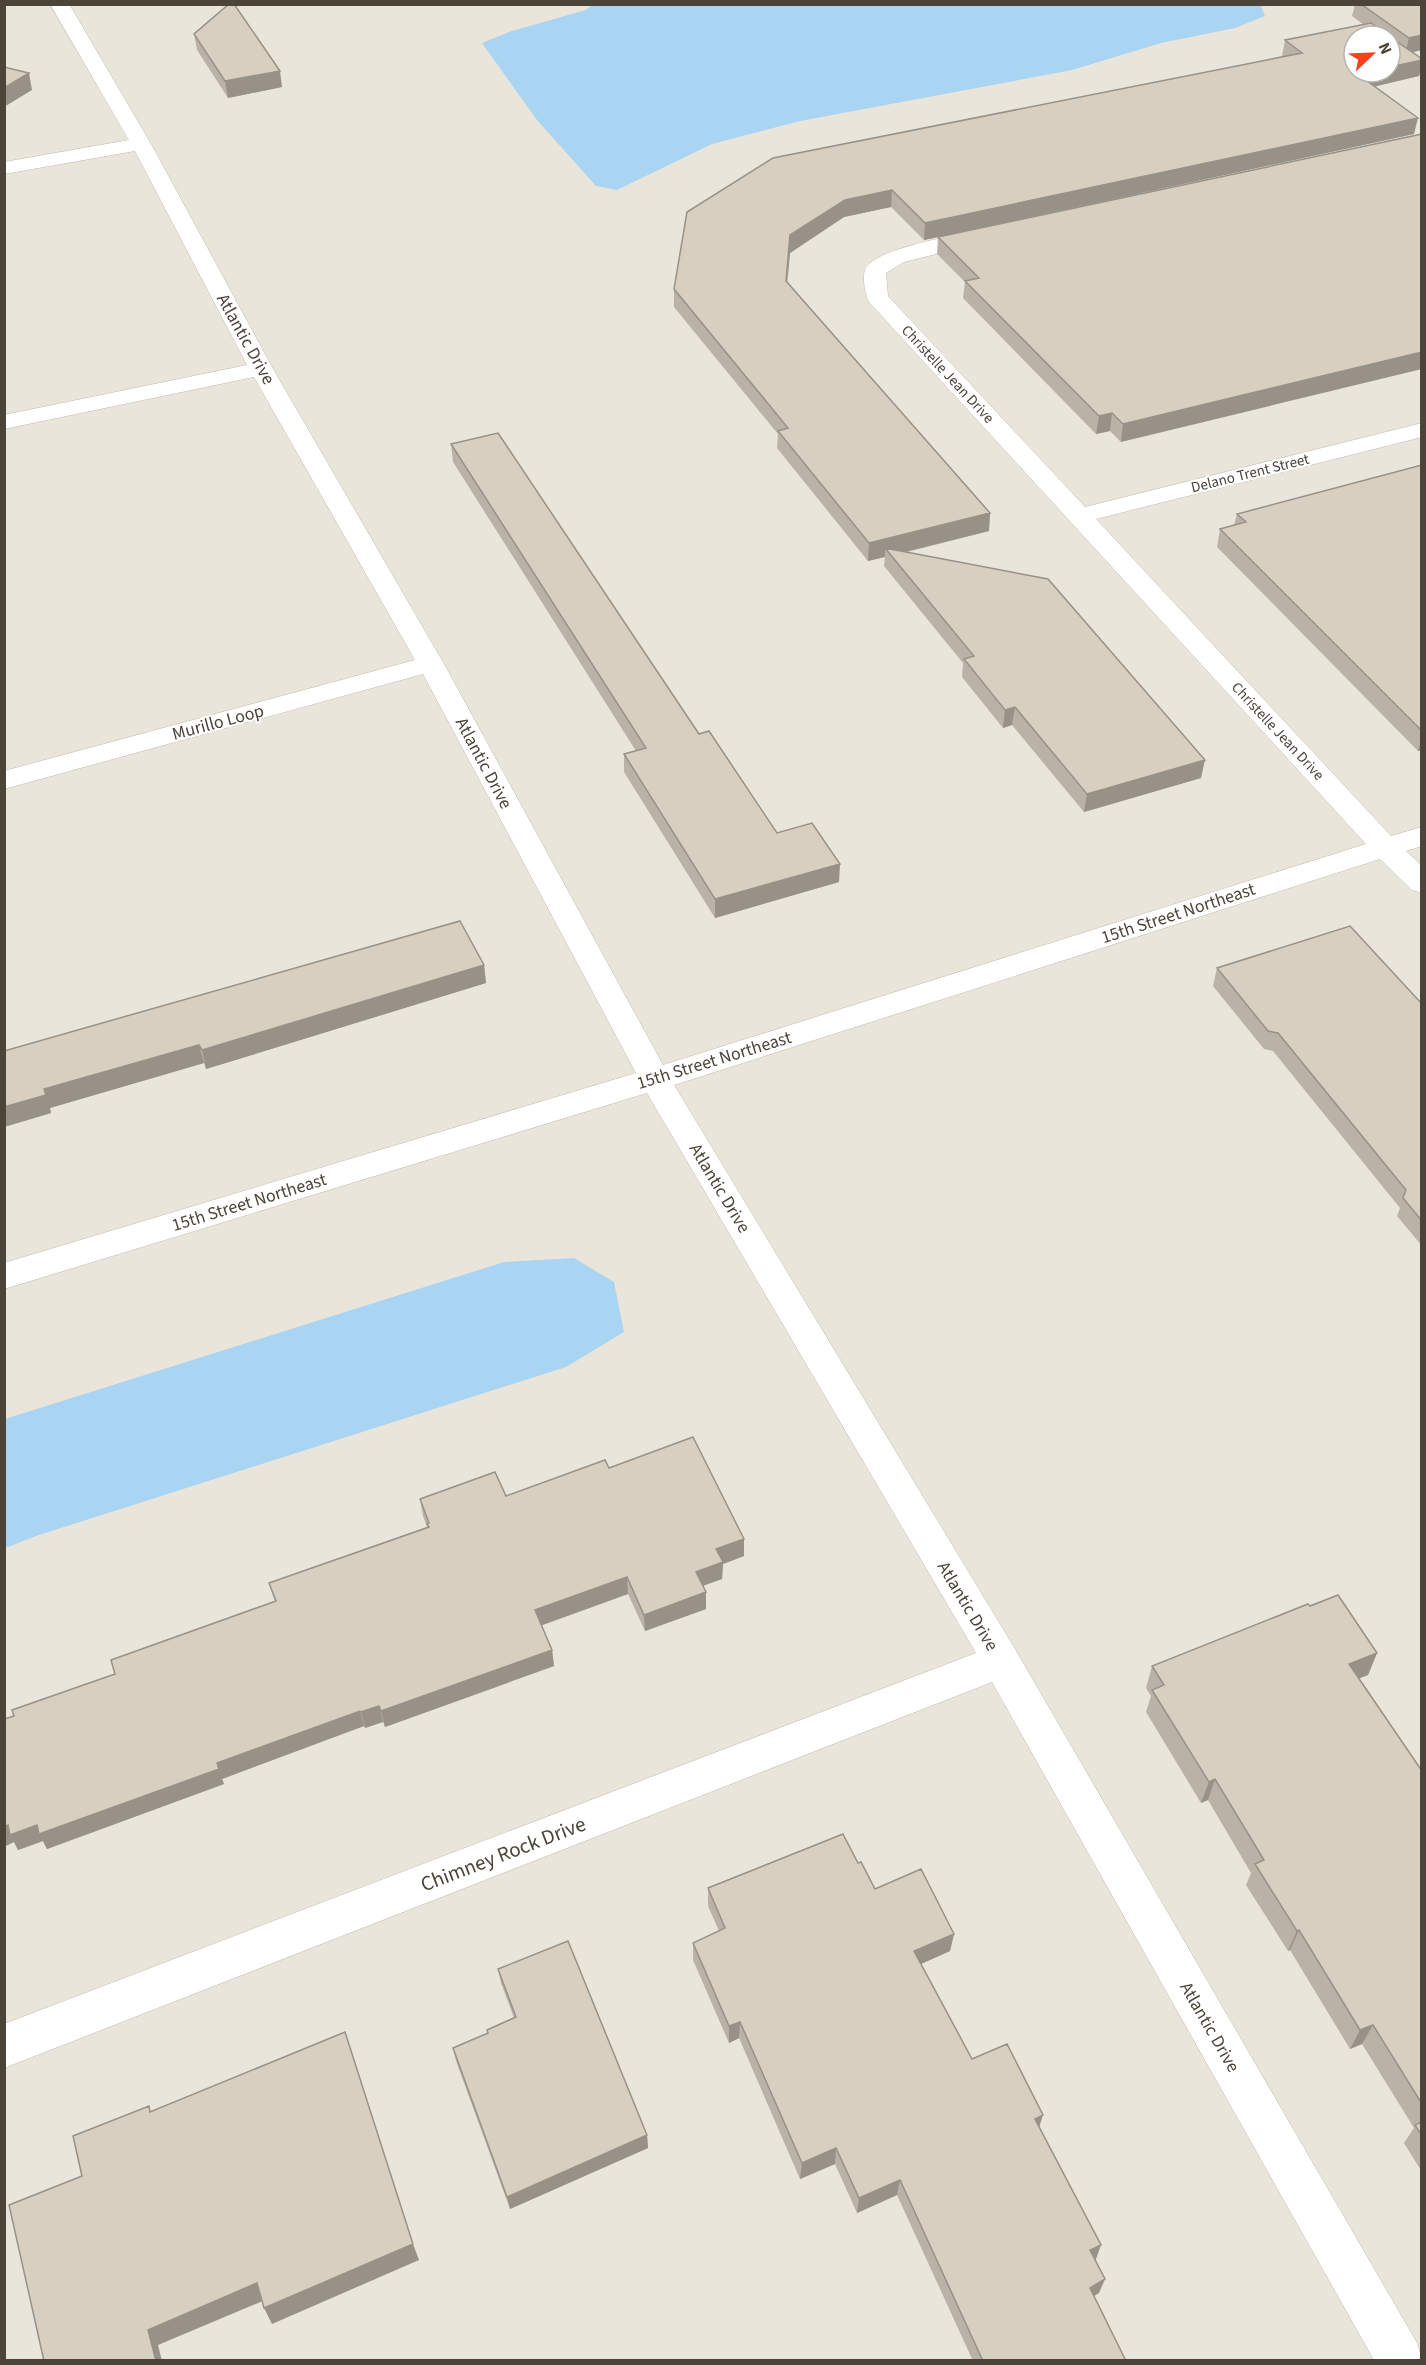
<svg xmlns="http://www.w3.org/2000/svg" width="1426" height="2365" viewBox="0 0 1426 2365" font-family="'Source Sans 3',sans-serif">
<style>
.residential{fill:#eae5da;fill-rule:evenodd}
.water{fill:#a9d4f2}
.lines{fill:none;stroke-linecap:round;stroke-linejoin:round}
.street-casing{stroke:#c2bbae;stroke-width:1}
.street{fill:#fff;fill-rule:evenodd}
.wall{fill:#bab2a6;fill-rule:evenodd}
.shaded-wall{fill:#979187}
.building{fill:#d8cfc1;stroke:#979187;stroke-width:1.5}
.labels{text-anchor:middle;stroke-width:4.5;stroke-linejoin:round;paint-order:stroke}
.far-street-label{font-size:15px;fill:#4b4439;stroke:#fff}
.street-label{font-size:18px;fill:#4b4439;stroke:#fff}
.near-street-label{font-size:21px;fill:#4b4439;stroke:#fff}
</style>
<rect width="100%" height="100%" fill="#f6f3ec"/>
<path class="residential" d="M 5,5 L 1421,5 L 1421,2360 L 5,2360 ZM 1354,36 L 1390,36 L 1390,72 L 1354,72 Z"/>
<path class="water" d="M 594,4 L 1260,4 L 1265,16 L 1235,28 L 1161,43 L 1072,70 L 800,121 L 712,144 L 617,190 L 596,186 L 537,120 L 482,43 L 512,31 L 586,10 Z
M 574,1258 L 614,1282 L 624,1332 L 566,1367 L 39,1535 L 5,1548 L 5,1419 L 504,1262 Z"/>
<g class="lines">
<defs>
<path id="street" d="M 50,4 L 69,4 L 151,144 L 273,369 L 444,664 L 663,1065 L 1366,844 L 869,302 C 865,295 861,273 867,266 C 884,247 953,236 980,230 L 988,231 L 991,236 L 988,241 L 904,262 L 886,273 L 888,296 L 1085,507 L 1422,423 L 1422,437 L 1096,519 L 1391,836 L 1422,827 L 1422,846 L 1406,851 L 1422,866 L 1422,893 L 1412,890 L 1380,859 L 674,1085 L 1015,1649 L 1417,2343 L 1422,2360 L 1374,2360 L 992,1682 L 4,2068 L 4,2024 L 976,1653 L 647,1093 L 4,1289 L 4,1263 L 636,1073 L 423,674 L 4,789 L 4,771 L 415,660 L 254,377 L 4,429 L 4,415 L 247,365 L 135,151 L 4,174 L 4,162 L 129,140 Z"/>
</defs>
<use href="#street" class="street-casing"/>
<use href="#street" class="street"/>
</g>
<path class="wall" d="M 1355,4 L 1422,4 L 1422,50 L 1412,52 L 1422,59 L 1422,65 L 1419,76 L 1375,86 L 1414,134 L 1119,198 L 1422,134 L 1121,442 L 1110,431 L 1096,434 L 963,298 L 965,282 L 937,254 L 938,237 L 924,240 L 891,207 L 844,217 L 790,253 L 787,282 L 990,513 L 989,531 L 907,552 L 1201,778 L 1084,812 L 1012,725 L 1003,728 L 962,677 L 963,663 L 884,566 L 885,557 L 868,561 L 777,448 L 778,434 L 674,307 L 674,289 L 687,212 L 1282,56 L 1285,40 L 1364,25 L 1352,16 ZM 1354,36 L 1390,36 L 1390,72 Z
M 194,34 L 282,87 L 228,98 L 197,50 Z
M 451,444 L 699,734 L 777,833 L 839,882 L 715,918 L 624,772 L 624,754 L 636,751 L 453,462 Z
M 1422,465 L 1422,750 L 1418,751 L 1217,547 L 1220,529 L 1234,525 L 1237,514 Z
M 484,965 L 486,983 L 206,1069 L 204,1063 L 50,1108 L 51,1113 L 4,1127 L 4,1051 Z
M 1217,968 L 1422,1004 L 1422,1246 L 1397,1216 L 1400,1208 L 1273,1051 L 1264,1049 L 1213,986 Z
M 609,1468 L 744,1556 L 723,1564 L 722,1579 L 703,1586 L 706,1609 L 645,1631 L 628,1594 L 542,1625 L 552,1650 L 554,1666 L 385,1727 L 383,1722 L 365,1728 L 364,1726 L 222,1779 L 224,1784 L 47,1849 L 43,1841 L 18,1850 L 14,1842 L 115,1674 L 275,1602 L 269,1583 L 427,1527 L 423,1516 L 420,1499 L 506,1496 Z
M 1310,1606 L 1377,1653 L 1368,1675 L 1359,1678 L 1422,1771 L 1422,2172 L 1404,2143 L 1414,2128 L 1362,2044 L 1350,2049 L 1290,1950 L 1288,1951 L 1246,1885 L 1251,1873 L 1208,1800 L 1201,1803 L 1146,1712 L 1151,1696 L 1146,1688 L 1152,1666 Z
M 858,1863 L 875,1889 L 954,1934 L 950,1951 L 921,1964 L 972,2059 L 1040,2127 L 1096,2259 L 1099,2293 L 1094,2296 L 1126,2361 L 973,2361 L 897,2195 L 857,2213 L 835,2164 L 800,2179 L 739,2038 L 729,2043 L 693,1960 L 693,1943 L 719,1931 L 708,1906 L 708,1888 Z
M 498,1969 L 647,2135 L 648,2148 L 510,2209 L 456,2061 L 453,2048 L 488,2034 L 487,2030 L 514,2018 L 501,1983 Z"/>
<path class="shaded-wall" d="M 1422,35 L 1422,50 L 1405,54 L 1409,38 Z
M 1422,60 L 1422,65 L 1419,76 L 1356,91 L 1359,75 L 1370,72 L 1390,72 L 1390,67 Z
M 280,71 L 282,87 L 228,98 L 225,81 Z
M 29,73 L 32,90 L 4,107 L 4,88 Z
M 1418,118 L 1414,134 L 924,240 L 925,223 Z
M 892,190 L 891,207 L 844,217 L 790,253 L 786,299 L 790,235 L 845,200 Z
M 1422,352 L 1422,369 L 1121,442 L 1123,424 Z
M 1112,413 L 1110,431 L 1096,434 L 1099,416 Z
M 990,513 L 989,531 L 892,555 L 885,548 L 885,557 L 868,561 L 869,543 Z
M 1015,707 L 1012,725 L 1003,728 L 1005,710 Z
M 1422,737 L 1422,750 L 1418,751 Z
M 1205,760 L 1201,778 L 1084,812 L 1087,794 Z
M 840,864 L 839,882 L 715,918 L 715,899 Z
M 484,965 L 486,983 L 206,1069 L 202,1050 Z
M 199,1045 L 204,1063 L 50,1108 L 51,1113 L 4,1127 L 4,1107 L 44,1089 Z
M 744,1539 L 744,1556 L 723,1564 L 722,1579 L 696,1588 L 696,1572 L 716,1549 Z
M 627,1577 L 628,1594 L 537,1627 L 535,1610 Z
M 706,1592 L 706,1609 L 645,1631 L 644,1615 Z
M 552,1650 L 554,1666 L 385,1727 L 381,1711 Z
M 1377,1653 L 1368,1675 L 1340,1686 L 1349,1664 Z
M 379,1706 L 383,1722 L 365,1728 L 361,1712 Z
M 360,1711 L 364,1726 L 222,1779 L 224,1784 L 47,1849 L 43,1841 L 18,1850 L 14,1842 L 4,1847 L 4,1827 L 8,1825 L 37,1825 L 217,1763 Z
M 1215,1779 L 1208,1800 L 1201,1803 L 1209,1782 Z
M 1299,1930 L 1290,1950 L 1288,1951 L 1297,1931 Z
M 954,1934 L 950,1951 L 912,1968 L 914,1951 Z
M 740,2022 L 739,2038 L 729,2043 L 729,2026 Z
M 1373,2025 L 1362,2044 L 1350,2049 L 1360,2030 Z
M 1043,2115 L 1038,2131 L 1035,2119 Z
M 647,2135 L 648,2148 L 510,2209 L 507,2197 Z
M 836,2148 L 835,2164 L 800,2179 L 802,2163 Z
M 900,2180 L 897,2195 L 857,2213 L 859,2198 Z
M 413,2244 L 419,2260 L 272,2324 L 264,2308 Z
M 1101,2245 L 1096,2259 L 1085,2264 L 1090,2250 Z
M 1105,2279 L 1099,2293 L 1084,2302 L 1090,2288 Z
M 257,2283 L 265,2300 L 158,2345 L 162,2361 L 156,2361 L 148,2330 Z"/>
<path class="building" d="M 229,4 L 234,4 L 280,71 L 225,81 L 194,34 Z
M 1361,4 L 1422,4 L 1422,35 L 1409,38 Z
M 1371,23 L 1389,36 L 1354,36 L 1354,72 L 1370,72 L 1359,75 L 1418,118 L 925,223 L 892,190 L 845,200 L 790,235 L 786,281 L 990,513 L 869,543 L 778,431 L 788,428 L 674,289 L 687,212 L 773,158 L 1302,53 L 1285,40 Z
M 1390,37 L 1422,59 L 1422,60 L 1390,67 Z
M 4,67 L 29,73 L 4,88 Z
M 1422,134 L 1422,352 L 1123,424 L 1112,413 L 1099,416 L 965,281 L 979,278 L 938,237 Z
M 498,433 L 699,734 L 709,731 L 777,833 L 812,823 L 840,864 L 715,899 L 624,754 L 646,748 L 451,444 Z
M 1422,465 L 1422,731 L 1220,529 L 1246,522 L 1237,514 Z
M 885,548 L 1048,579 L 1205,760 L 1087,794 L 1015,707 L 1005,710 L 964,659 L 974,656 Z
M 460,921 L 484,965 L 202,1050 L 199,1045 L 44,1089 L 46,1095 L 4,1107 L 4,1051 Z
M 1350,926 L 1422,1004 L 1422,1221 L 1403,1198 L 1406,1190 L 1278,1033 L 1268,1031 L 1217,968 Z
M 693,1437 L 744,1539 L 716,1549 L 723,1562 L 696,1572 L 706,1592 L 644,1615 L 627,1577 L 535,1610 L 552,1650 L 381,1711 L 379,1706 L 361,1712 L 360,1711 L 217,1763 L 219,1769 L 39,1834 L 37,1825 L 10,1835 L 8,1825 L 4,1827 L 4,1719 L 14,1716 L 12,1710 L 115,1674 L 111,1660 L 276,1601 L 269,1583 L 429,1527 L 427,1524 L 429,1523 L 420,1499 L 495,1472 L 506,1496 L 605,1460 L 609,1468 Z
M 1338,1595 L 1377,1653 L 1349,1664 L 1422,1771 L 1422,2104 L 1373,2025 L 1360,2030 L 1299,1930 L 1297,1931 L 1255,1864 L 1264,1860 L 1215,1779 L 1209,1782 L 1152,1690 L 1164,1685 L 1152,1666 L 1308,1604 L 1310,1606 Z
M 843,1834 L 858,1863 L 861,1862 L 875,1889 L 921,1869 L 954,1934 L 914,1951 L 972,2059 L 1007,2044 L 1043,2115 L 1035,2119 L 1101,2245 L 1090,2250 L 1105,2279 L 1090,2288 L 1126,2361 L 983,2361 L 900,2180 L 859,2198 L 836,2148 L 802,2163 L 740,2022 L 729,2026 L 693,1943 L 725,1928 L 708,1888 Z
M 568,1941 L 647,2135 L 507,2197 L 453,2048 L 488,2033 L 487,2030 L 516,2017 L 498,1969 Z
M 345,2032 L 413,2244 L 264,2308 L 257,2283 L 148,2330 L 156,2361 L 44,2361 L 9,2205 L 82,2176 L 73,2136 L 149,2106 L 150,2112 Z
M 1422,2122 L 1422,2136 L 1415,2125 Z"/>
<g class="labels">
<g class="far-street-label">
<text transform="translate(948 374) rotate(47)" y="5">Christelle Jean Drive</text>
<text transform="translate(1250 473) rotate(-14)" y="5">Delano Trent Street</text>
<text transform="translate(1278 731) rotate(47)" y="5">Christelle Jean Drive</text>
</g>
<g class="street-label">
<text transform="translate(246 339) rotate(61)" y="6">Atlantic Drive</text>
<text transform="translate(218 722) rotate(-15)" y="6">Murillo Loop</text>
<text transform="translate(484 763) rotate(62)" y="6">Atlantic Drive</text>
<text transform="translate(1178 913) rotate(-18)" y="6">15th Street Northeast</text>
<text transform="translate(714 1060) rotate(-17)" y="6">15th Street Northeast</text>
<text transform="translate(720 1188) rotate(59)" y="6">Atlantic Drive</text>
<text transform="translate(249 1202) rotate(-17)" y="6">15th Street Northeast</text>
<text transform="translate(968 1606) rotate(59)" y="6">Atlantic Drive</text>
<text transform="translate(1210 2027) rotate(60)" y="6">Atlantic Drive</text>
</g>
<g class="near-street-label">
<text transform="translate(503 1854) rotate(-21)" y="7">Chimney Rock Drive</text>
</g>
</g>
<rect width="1426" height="2365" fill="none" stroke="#4b4439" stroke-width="12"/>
<g transform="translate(1372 54) rotate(67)"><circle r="28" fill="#ffffff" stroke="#b7b4b0" stroke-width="1.5"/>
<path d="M0-4.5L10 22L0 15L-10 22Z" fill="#fc3f1d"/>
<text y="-9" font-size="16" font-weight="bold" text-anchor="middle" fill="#4b4439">N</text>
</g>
</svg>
